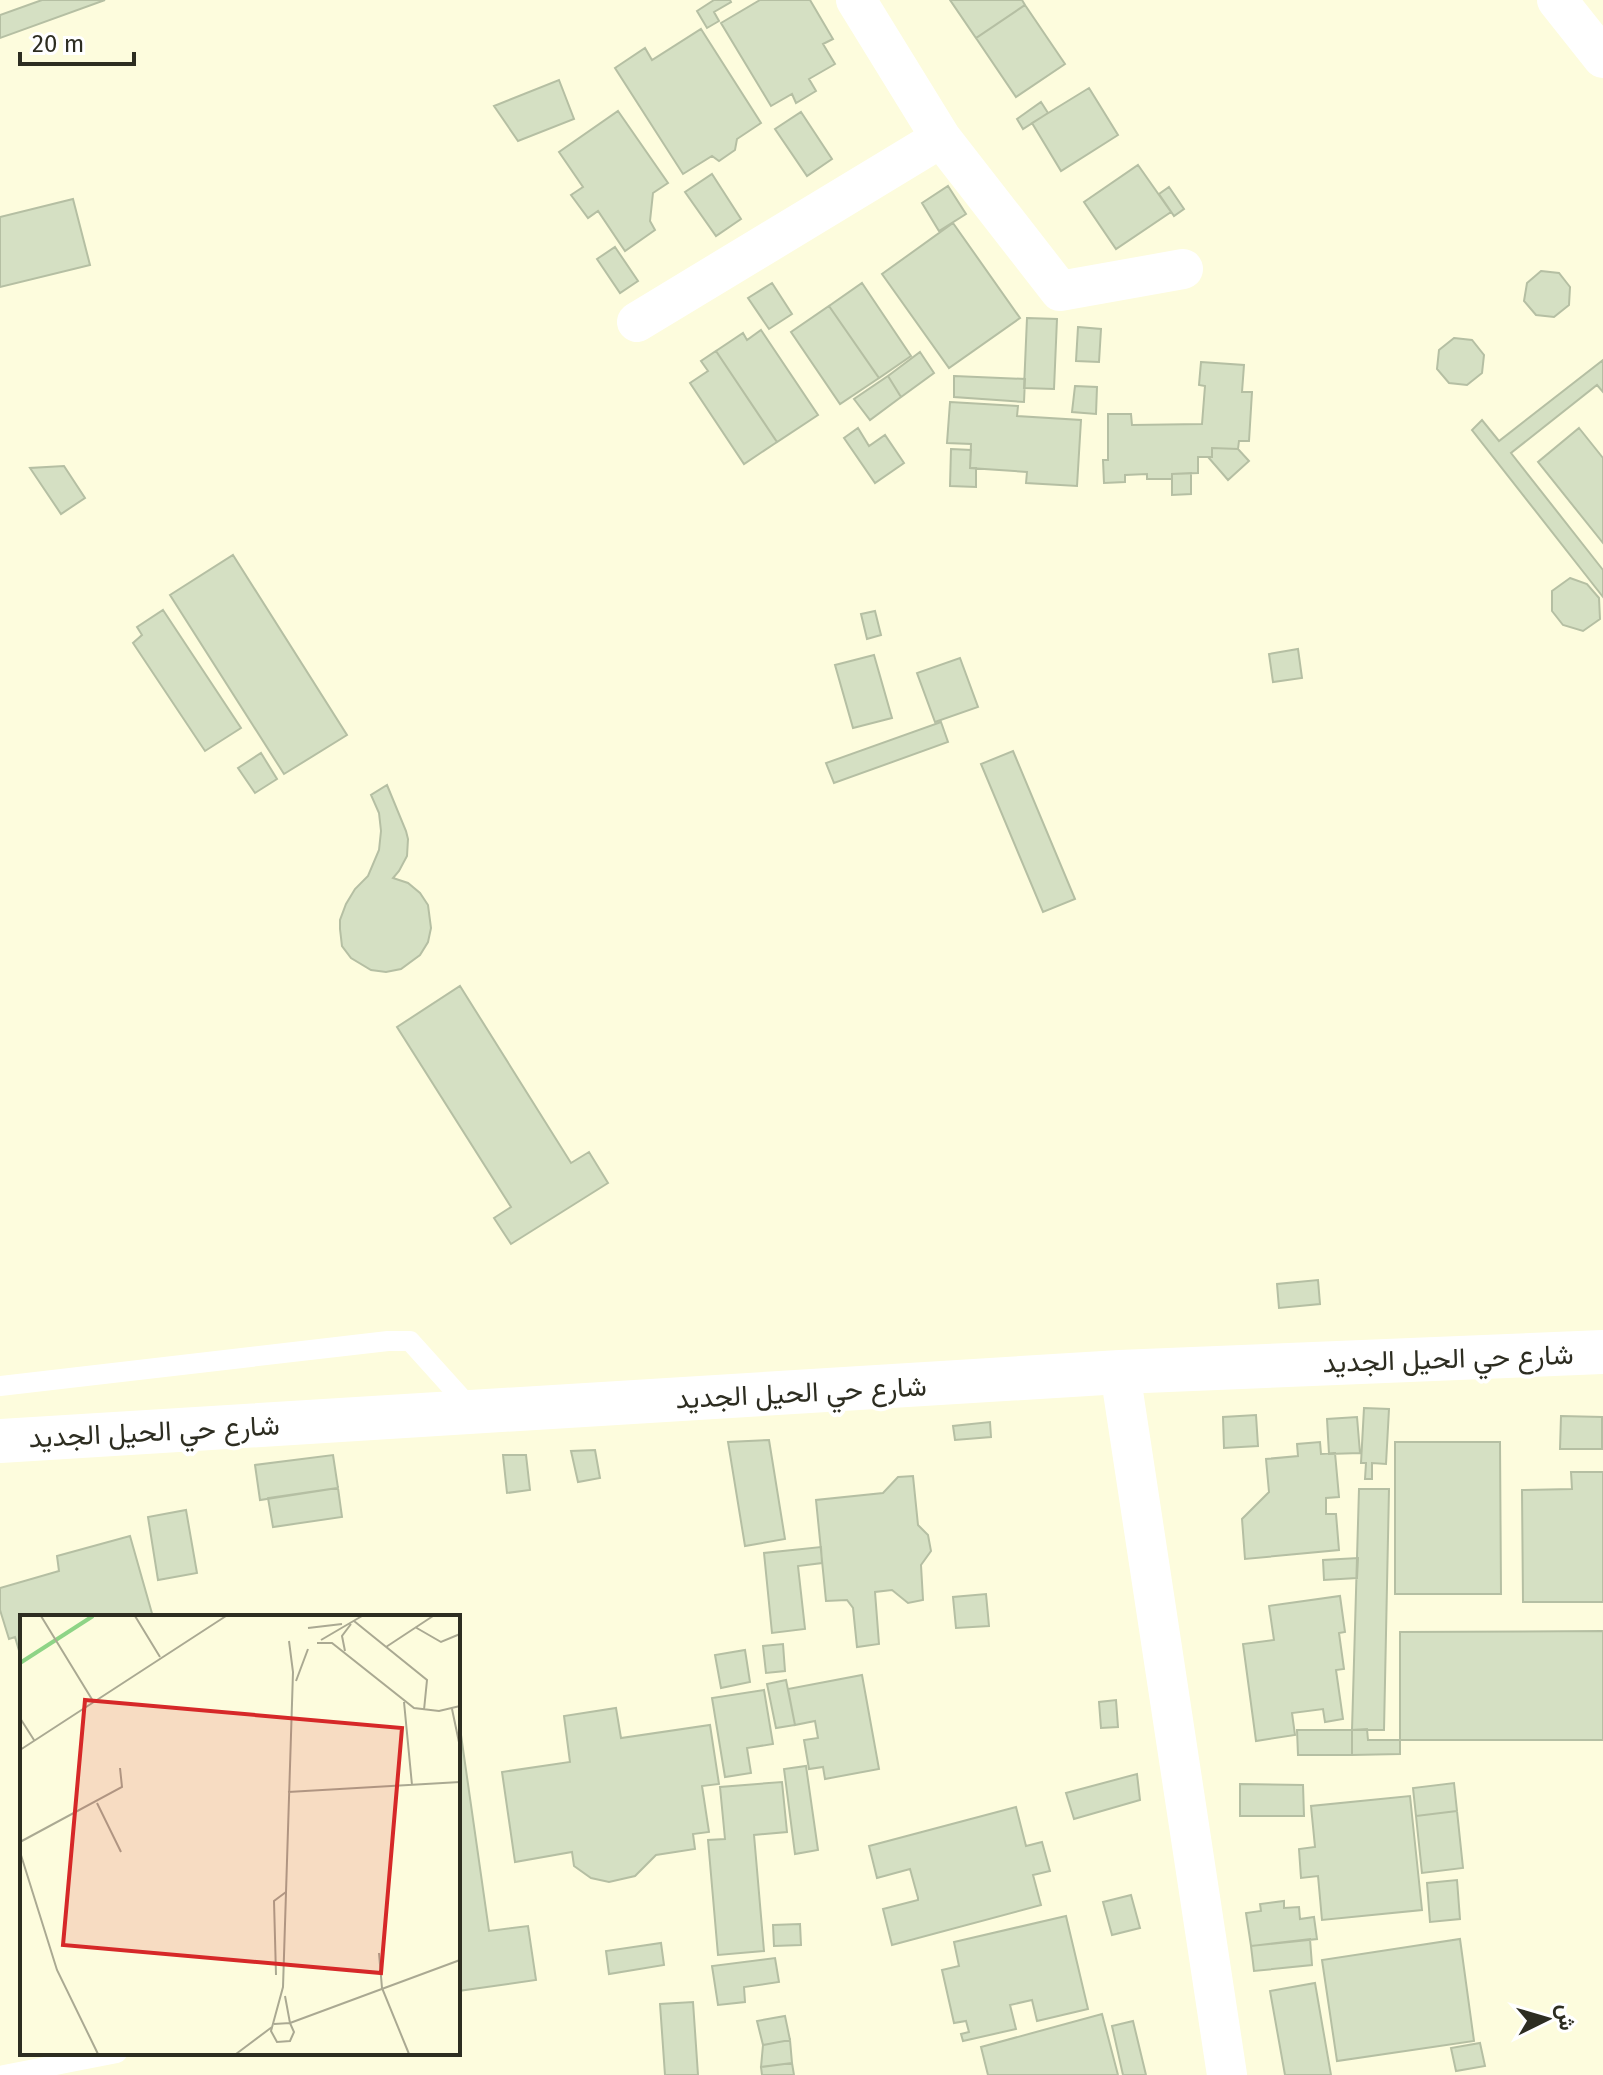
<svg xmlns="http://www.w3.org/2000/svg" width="1603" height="2075" viewBox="0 0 1603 2075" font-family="'Fira Sans',Vazirmatn,sans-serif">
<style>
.building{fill:#d5e0c3;stroke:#b5bfa3;stroke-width:2}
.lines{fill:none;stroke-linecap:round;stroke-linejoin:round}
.service{stroke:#fff;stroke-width:20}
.minor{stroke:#fff;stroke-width:40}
.tertiary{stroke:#fff;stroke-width:44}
.labels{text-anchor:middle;stroke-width:8;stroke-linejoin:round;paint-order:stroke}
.street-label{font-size:28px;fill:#2d2d21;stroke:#fff}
.inset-river{fill:none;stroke:#8ed486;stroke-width:4}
.inset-road{fill:none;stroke:#aaa992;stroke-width:2}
.view{fill:#d62828;fill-opacity:0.15;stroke:#d62828;stroke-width:4}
.inset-edge{fill:none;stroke:#2d2d21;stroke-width:4}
</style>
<rect width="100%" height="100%" fill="#fdfcdd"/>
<path class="building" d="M 42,0 L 105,0 L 0,38 L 0,15 Z
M 714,0 L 730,0 L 731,2 L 714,12 L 719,21 L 707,28 L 697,11 Z
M 760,0 L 810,0 L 833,39 L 823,44 L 835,64 L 809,79 L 816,91 L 796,103 L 792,94 L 771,106 L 721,23 Z
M 950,0 L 1022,0 L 1025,5 L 976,38 Z
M 1025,5 L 1065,64 L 1016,97 L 976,38 Z
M 701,29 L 761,123 L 737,139 L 735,150 L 719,161 L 712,156 L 683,174 L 615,68 L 645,48 L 652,60 Z
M 559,80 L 574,119 L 518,141 L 494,106 Z
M 1089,88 L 1118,135 L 1061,171 L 1032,123 Z
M 1041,102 L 1048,113 L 1023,129 L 1017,119 Z
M 618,111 L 668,183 L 653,193 L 650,221 L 655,230 L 625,251 L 598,211 L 588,218 L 571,195 L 583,187 L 559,152 Z
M 801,112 L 832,159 L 807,176 L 775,129 Z
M 1138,165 L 1171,212 L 1116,249 L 1084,202 Z
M 712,174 L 741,219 L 716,236 L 685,192 Z
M 948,186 L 966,214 L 939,231 L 922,203 Z
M 1169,187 L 1184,209 L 1174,216 L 1159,194 Z
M 73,199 L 90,265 L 0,287 L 0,217 Z
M 953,223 L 1020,318 L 949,368 L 882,274 Z
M 615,247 L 638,281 L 620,293 L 597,259 Z
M 1541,271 L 1559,273 L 1570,287 L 1569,305 L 1554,317 L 1536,315 L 1524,301 L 1527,283 Z
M 772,283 L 792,314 L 769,329 L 748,298 Z
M 862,283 L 911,356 L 879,378 L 829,306 Z
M 829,306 L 879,378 L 840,404 L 791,332 Z
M 1027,318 L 1057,319 L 1054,389 L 1024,388 Z
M 1078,327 L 1101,329 L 1099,362 L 1076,361 Z
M 761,330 L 818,415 L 777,442 L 716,351 L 743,333 L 747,340 Z
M 1454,338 L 1472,340 L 1484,355 L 1482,373 L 1467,385 L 1449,383 L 1437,369 L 1439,350 Z
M 716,351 L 777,442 L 744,464 L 690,383 L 708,371 L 701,361 Z
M 920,352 L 934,373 L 901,397 L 888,376 Z
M 1603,360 L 1603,392 L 1597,385 L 1511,453 L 1603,570 L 1603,597 L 1472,430 L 1482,420 L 1499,441 Z
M 1201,362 L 1244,365 L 1242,392 L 1252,392 L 1249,441 L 1239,441 L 1238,449 L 1212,448 L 1212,457 L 1198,457 L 1198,473 L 1172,474 L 1172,479 L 1147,479 L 1147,474 L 1125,475 L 1125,482 L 1104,483 L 1103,460 L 1108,460 L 1108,414 L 1131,414 L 1132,425 L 1202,424 L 1205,386 L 1199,385 Z
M 888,376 L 901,397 L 870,420 L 854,399 Z
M 954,376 L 1025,379 L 1024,402 L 954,397 Z
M 1075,386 L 1097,387 L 1096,414 L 1072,412 Z
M 950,402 L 1018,406 L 1017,416 L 1081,420 L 1077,486 L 1026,483 L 1027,472 L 970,468 L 971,444 L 947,443 Z
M 858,428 L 869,446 L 885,435 L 904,463 L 875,483 L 844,438 Z
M 1579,428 L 1603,458 L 1603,543 L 1538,462 Z
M 1212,448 L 1238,449 L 1249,461 L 1228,480 L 1208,457 L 1212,457 Z
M 951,449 L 971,450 L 970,468 L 976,468 L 976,487 L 950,486 Z
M 64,466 L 85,498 L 61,514 L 30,468 Z
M 1191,473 L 1191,494 L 1172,495 L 1172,474 Z
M 233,555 L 347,735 L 284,774 L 170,595 Z
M 1570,578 L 1587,584 L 1599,598 L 1600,619 L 1583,631 L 1563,625 L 1552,611 L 1552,591 Z
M 163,610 L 241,728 L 205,751 L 133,643 L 142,635 L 137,627 Z
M 875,611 L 881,635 L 867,639 L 861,614 Z
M 1298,649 L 1302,678 L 1273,682 L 1269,654 Z
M 874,655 L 892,718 L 853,728 L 835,665 Z
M 960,658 L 978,707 L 935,722 L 917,673 Z
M 941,722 L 948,742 L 834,783 L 826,763 Z
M 1013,751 L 1075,899 L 1043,912 L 981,764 Z
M 261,753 L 277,779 L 255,793 L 238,768 Z
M 387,785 L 406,831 L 408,839 L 407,856 L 399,871 L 393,878 L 408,883 L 420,893 L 428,905 L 431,928 L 428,942 L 420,955 L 401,969 L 386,972 L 371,970 L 351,958 L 342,946 L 340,929 L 340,920 L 346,904 L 355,889 L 368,876 L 379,850 L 381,831 L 379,813 L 371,795 Z
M 460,986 L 571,1163 L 589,1152 L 608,1183 L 511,1244 L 494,1218 L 511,1207 L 397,1027 Z
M 1318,1280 L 1320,1304 L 1279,1308 L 1277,1284 Z
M 1364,1408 L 1389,1409 L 1386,1464 L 1372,1463 L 1372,1479 L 1365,1479 L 1366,1463 L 1361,1463 Z
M 1256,1415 L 1258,1446 L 1224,1448 L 1223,1417 Z
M 1561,1416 L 1602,1417 L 1602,1449 L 1560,1449 Z
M 1357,1417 L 1360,1453 L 1329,1454 L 1327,1419 Z
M 990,1422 L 991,1437 L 955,1440 L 953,1426 Z
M 769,1440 L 785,1539 L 745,1546 L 728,1442 Z
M 1320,1442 L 1321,1454 L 1335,1453 L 1339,1497 L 1326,1498 L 1326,1514 L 1336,1514 L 1339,1550 L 1245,1559 L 1242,1519 L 1269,1492 L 1266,1459 L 1298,1456 L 1297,1444 Z
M 1395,1442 L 1500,1442 L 1501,1594 L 1395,1594 Z
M 595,1450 L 600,1478 L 578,1482 L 571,1451 Z
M 333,1455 L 338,1488 L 260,1500 L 255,1465 Z
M 503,1455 L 526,1455 L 530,1490 L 507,1493 Z
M 1571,1472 L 1603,1472 L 1603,1602 L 1523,1602 L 1522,1490 L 1572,1489 Z
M 913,1476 L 918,1525 L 928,1535 L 931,1551 L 921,1565 L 923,1600 L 908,1603 L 892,1590 L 875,1592 L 879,1644 L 857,1647 L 853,1608 L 847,1600 L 826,1601 L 816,1500 L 883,1493 L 898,1477 Z
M 338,1488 L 342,1517 L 273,1527 L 268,1498 Z
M 1359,1489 L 1389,1489 L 1384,1730 L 1352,1730 Z
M 186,1510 L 197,1573 L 158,1580 L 148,1517 Z
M 130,1536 L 153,1617 L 22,1617 L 22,1661 L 15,1637 L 9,1639 L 0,1610 L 0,1588 L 59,1571 L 57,1556 Z
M 821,1547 L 822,1563 L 798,1566 L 805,1629 L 772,1633 L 764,1553 Z
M 1358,1558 L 1357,1578 L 1324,1580 L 1323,1560 Z
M 986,1594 L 989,1626 L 956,1628 L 953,1597 Z
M 1340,1596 L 1345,1632 L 1339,1633 L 1344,1669 L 1336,1670 L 1343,1719 L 1325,1722 L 1323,1709 L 1292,1713 L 1295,1735 L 1256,1741 L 1243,1644 L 1274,1640 L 1269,1606 Z
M 1603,1631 L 1603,1740 L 1400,1740 L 1400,1632 Z
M 783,1644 L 785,1671 L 766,1673 L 763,1646 Z
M 745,1650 L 750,1682 L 721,1688 L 715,1655 Z
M 862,1675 L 879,1769 L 825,1779 L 823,1767 L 809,1769 L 804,1740 L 818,1738 L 815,1721 L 795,1725 L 788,1689 Z
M 786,1680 L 795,1725 L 776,1728 L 767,1684 Z
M 764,1690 L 773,1744 L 747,1748 L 751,1773 L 725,1777 L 712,1698 Z
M 1116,1700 L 1118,1727 L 1101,1728 L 1099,1702 Z
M 616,1708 L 621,1738 L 710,1725 L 719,1784 L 702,1786 L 709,1832 L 693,1834 L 695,1849 L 656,1855 L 635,1876 L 609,1882 L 591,1878 L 574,1866 L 572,1852 L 515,1862 L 502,1772 L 570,1762 L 564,1716 Z
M 458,1714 L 489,1931 L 528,1926 L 536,1980 L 458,1991 Z
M 1367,1729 L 1368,1740 L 1400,1740 L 1400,1754 L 1352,1755 L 1352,1730 Z
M 1297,1730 L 1352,1730 L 1352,1755 L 1298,1755 Z
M 806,1766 L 818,1850 L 795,1854 L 784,1769 Z
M 1137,1774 L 1140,1800 L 1074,1819 L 1066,1793 Z
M 782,1782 L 787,1832 L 754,1835 L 764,1951 L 718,1955 L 708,1840 L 725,1839 L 720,1787 Z
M 1454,1783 L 1457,1811 L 1416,1816 L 1413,1788 Z
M 1240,1784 L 1303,1785 L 1304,1816 L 1240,1816 Z
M 1410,1796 L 1422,1910 L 1322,1920 L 1318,1876 L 1301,1878 L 1299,1849 L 1315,1847 L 1311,1806 Z
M 1016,1807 L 1026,1846 L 1042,1842 L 1050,1871 L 1033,1875 L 1041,1905 L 892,1945 L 883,1909 L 918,1900 L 918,1898 L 910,1869 L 877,1878 L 869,1846 Z
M 1457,1811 L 1463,1868 L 1422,1873 L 1416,1816 Z
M 1457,1880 L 1460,1919 L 1430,1922 L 1427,1883 Z
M 1131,1895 L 1140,1928 L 1112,1935 L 1103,1902 Z
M 1284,1901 L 1284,1908 L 1299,1907 L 1300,1919 L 1314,1917 L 1317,1939 L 1251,1946 L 1246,1913 L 1261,1911 L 1260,1904 Z
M 1066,1916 L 1088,2009 L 1037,2021 L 1032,2000 L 1010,2005 L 1016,2029 L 963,2041 L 961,2034 L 969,2032 L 966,2021 L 954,2023 L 942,1970 L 959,1966 L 954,1942 Z
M 800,1924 L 801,1945 L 774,1946 L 773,1925 Z
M 1310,1939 L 1312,1965 L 1254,1971 L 1251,1946 Z
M 1460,1939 L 1474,2041 L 1337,2061 L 1322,1960 Z
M 661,1943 L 664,1965 L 609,1974 L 606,1951 Z
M 775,1958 L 779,1982 L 744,1987 L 745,2002 L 718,2005 L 712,1966 Z
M 1315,1983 L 1331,2075 L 1285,2075 L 1270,1991 Z
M 693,2002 L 698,2075 L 665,2075 L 660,2004 Z
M 1102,2014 L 1118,2075 L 988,2075 L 981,2047 Z
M 785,2016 L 790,2040 L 763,2045 L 757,2021 Z
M 1133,2021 L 1146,2075 L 1123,2075 L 1112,2026 Z
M 790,2040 L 792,2063 L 761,2067 L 763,2045 Z
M 1480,2043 L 1485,2066 L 1456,2071 L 1451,2048 Z
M 792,2063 L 794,2075 L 762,2075 L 761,2067 Z"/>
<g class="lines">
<path class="service" d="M 0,1386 L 388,1341 L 410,1341 L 474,1412
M 4,2075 L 117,2053"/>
<path class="minor" d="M 856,0 L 941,138 L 1060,291 L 1183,269
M 1557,0 L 1603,58
M 637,322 L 941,138
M 1120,1372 L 1227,2075"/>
<path class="tertiary" d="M 0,1441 L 1120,1372 L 1603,1352"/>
</g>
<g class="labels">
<g class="street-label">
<text transform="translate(1448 1358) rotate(-2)" y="10">شارع حي الحيل الجديد</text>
<text transform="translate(801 1392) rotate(-3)" y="10">شارع حي الحيل الجديد</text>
<text transform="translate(154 1431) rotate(-3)" y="10">شارع حي الحيل الجديد</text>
</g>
</g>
<g transform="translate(20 1615)">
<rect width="440" height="440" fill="#fdfcdd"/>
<path class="inset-river" d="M 0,48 L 73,1"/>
<path class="inset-road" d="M 21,1 L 73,86M 115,1 L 140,42M 334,6 L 407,65 L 404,95M 395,12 L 421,27 L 440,19M 288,13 L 322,9M 301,25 L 342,1M 297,28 L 312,28 L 394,93 L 419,96 L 440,91M 366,32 L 413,1M 325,36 L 322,21 L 331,9M 276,66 L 288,34M 384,87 L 392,170M 432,94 L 440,132M 0,103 L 14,125M 0,135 L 206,1M 268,177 L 440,167M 77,188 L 101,237M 0,227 L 102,172 L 100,153M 0,237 L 37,355 L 78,439M 359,338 L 362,373 L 389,439M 256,360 L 254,286 L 266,277M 265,381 L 270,408M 270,408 L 440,345M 254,409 L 270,408 L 274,417 L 270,426 L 257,427 L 251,416 L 263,372 L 273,57 L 269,26M 216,439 L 252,412"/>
<path class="view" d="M 65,85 L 382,113 L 361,358 L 43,330 Z"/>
<rect width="440" height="440" class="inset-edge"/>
</g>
<g transform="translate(1547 2019) rotate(85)" stroke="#ffffff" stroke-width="6" paint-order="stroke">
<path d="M0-6L14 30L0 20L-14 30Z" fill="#2d2d21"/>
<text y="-12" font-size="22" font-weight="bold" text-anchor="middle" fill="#2d2d21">ش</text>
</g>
<path d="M20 52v12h114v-12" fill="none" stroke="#2d2d21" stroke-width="4"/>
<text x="32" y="52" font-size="24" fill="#2d2d21" stroke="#ffffff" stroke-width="6" paint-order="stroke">20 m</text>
</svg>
